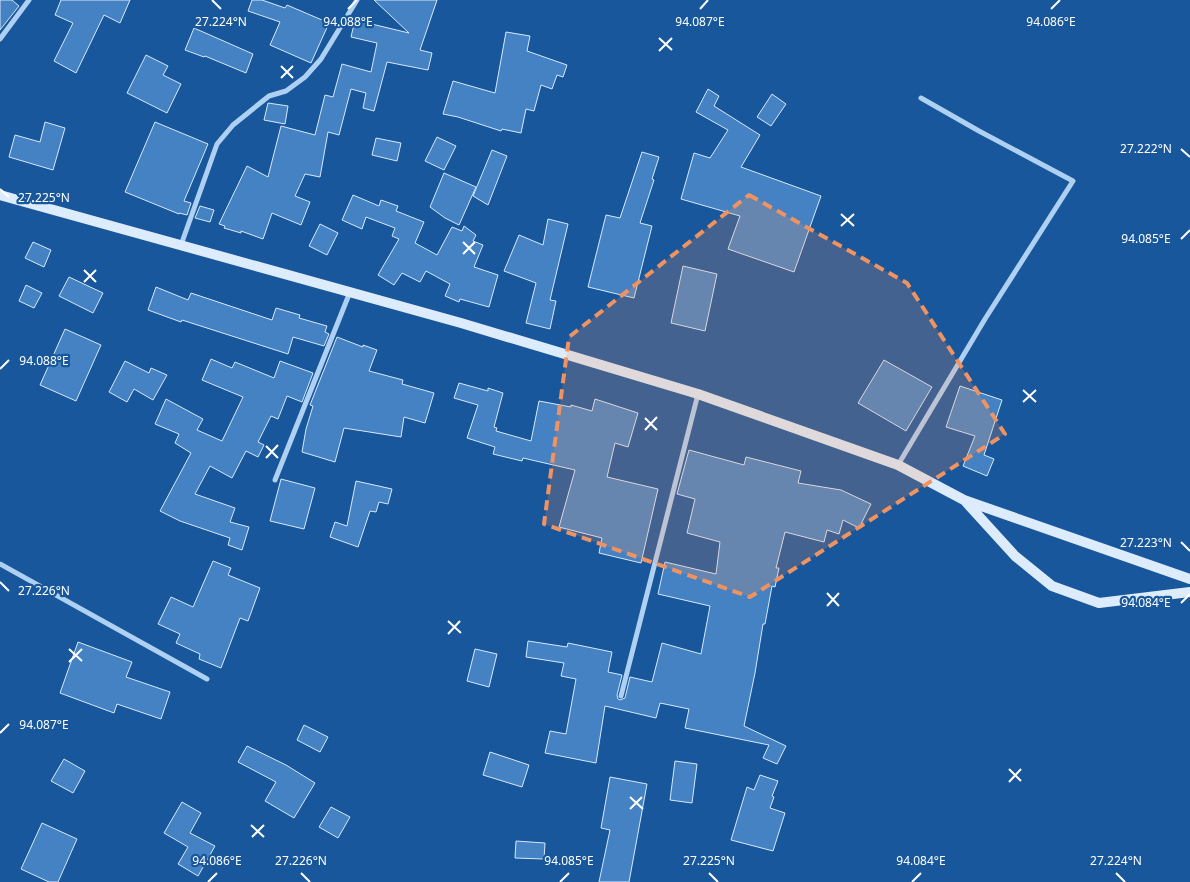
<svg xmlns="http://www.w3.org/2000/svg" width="1190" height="882" viewBox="0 0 1190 882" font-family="'Noto Sans',sans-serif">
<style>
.building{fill:#4482c3;stroke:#d6e9fc}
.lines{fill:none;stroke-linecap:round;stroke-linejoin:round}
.street{stroke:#aed0f2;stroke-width:5}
.secondary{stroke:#ddecfc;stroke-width:10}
.marked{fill:#f09361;fill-opacity:0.2;stroke:#f09361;stroke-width:4;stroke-dasharray:10 6;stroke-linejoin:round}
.ticks{fill:none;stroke:#fff;stroke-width:2}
.ticks-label{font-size:12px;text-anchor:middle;fill:#fff;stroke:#18579b;stroke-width:4.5;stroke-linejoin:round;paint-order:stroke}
</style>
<rect width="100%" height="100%" fill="#18579b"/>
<path class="building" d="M 0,0 L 12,0 L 19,6 L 0,30 Z
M 61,0 L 130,0 L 120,23 L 104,15 L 76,73 L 54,61 L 73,23 L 55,15 Z
M 252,0 L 262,0 L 285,8 L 287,5 L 329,23 L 311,63 L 270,45 L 280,22 L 248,11 Z
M 374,0 L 437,0 L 420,50 L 432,53 L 428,70 L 387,62 L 374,111 L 363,108 L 366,93 L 351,89 L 339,135 L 328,132 L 320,177 L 305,174 L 295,196 L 310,202 L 301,225 L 272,213 L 263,239 L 241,231 L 241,233 L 224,228 L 225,226 L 219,224 L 247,166 L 268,177 L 281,126 L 315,135 L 325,95 L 333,97 L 342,64 L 371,72 L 377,43 L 351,37 L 355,20 L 409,33 Z
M 194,28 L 253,54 L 246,73 L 205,56 L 204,57 L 185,50 Z
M 506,32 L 530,36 L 527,51 L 567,65 L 563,77 L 557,75 L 552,89 L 541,85 L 534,111 L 526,109 L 521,133 L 502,129 L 501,131 L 458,117 L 443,114 L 453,81 L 495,93 Z
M 146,55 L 168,66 L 163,75 L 181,84 L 167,113 L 127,93 Z
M 708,89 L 719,96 L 714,106 L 760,135 L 741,167 L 821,196 L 794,272 L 728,249 L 740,216 L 681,199 L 694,153 L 710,158 L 728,130 L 696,112 Z
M 772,94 L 786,104 L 771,126 L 757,117 Z
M 268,103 L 288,106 L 285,124 L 264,120 Z
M 45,122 L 65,128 L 53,170 L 9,157 L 15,135 L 40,142 Z
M 155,122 L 208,144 L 184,201 L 191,203 L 187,215 L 179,213 L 179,214 L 125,192 Z
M 437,137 L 456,146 L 444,170 L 425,161 Z
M 376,138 L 401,143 L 397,161 L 372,155 Z
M 492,150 L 507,156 L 488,205 L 473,196 Z
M 642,152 L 659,157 L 652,179 L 654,180 L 640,223 L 652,226 L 634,298 L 588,287 L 606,215 L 620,218 Z
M 444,173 L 476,187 L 459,225 L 445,218 L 430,207 Z
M 353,195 L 379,206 L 381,200 L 398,206 L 396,211 L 424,222 L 415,243 L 437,255 L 452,227 L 462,231 L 464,226 L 476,235 L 473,241 L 483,245 L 474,267 L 498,275 L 489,307 L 460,299 L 459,302 L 445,296 L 450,284 L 426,271 L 420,282 L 402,273 L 394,285 L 378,275 L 399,239 L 392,236 L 395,228 L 366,217 L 362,229 L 342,220 Z
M 200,206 L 214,210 L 210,222 L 195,218 Z
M 548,219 L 568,224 L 550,300 L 556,301 L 550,329 L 526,323 L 536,283 L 504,271 L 519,235 L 543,245 Z
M 320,224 L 338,233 L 327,255 L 309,246 Z
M 33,242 L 51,250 L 44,267 L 25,258 Z
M 683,266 L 717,274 L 705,331 L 671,323 Z
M 69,277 L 103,293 L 93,313 L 59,296 Z
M 26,285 L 42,293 L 34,308 L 19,301 Z
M 156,287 L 188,300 L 191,293 L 272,320 L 276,308 L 300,315 L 299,318 L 327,326 L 325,332 L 329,334 L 324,346 L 293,337 L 288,354 L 182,320 L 181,322 L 148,310 Z
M 65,329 L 101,345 L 76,401 L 40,385 Z
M 337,337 L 363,347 L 363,345 L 377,350 L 369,371 L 403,380 L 402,384 L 434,393 L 425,423 L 404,417 L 401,437 L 344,428 L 335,462 L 302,452 L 306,429 L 313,406 L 310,405 Z
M 211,359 L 232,368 L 235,362 L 274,378 L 280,361 L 313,373 L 302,402 L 287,396 L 278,419 L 271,416 L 258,442 L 264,445 L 258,457 L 246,451 L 232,478 L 210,466 L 195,494 L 235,508 L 230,522 L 249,527 L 242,550 L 228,545 L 230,538 L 180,521 L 160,511 L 191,453 L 175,443 L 179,434 L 155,424 L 166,399 L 203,419 L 197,430 L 222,441 L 243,397 L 202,380 Z
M 884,360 L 932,387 L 906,431 L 858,403 Z
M 125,361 L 149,373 L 151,368 L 167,375 L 153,400 L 134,389 L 127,402 L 109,392 Z
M 459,383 L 488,391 L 488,388 L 503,393 L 494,427 L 497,428 L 496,431 L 531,441 L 539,401 L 571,407 L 571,405 L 592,411 L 595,399 L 638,413 L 628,447 L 615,443 L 607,477 L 658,489 L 641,563 L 599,553 L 602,538 L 559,527 L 575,470 L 523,458 L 522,461 L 493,454 L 495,447 L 467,438 L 478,405 L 454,398 Z
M 960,386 L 1002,400 L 984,455 L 994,459 L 987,476 L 963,466 L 975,436 L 946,427 Z
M 689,450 L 744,465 L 746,457 L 801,471 L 798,483 L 841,490 L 871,504 L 859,528 L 843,520 L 839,534 L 827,530 L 824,542 L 785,532 L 776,568 L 779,568 L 775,587 L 772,586 L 765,624 L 763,624 L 755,673 L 744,726 L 786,746 L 777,764 L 763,758 L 769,745 L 685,728 L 689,709 L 660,703 L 656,718 L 605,706 L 596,763 L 545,753 L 550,731 L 566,734 L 576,679 L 561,676 L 564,663 L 526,657 L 528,641 L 567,647 L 568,643 L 612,652 L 608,672 L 622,675 L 617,695 L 618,699 L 620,700 L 625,698 L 630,677 L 652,682 L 662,643 L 701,654 L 710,606 L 658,594 L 665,562 L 716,574 L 720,542 L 687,533 L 695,499 L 677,494 Z
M 281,479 L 315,488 L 304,529 L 270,521 Z
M 356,481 L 392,489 L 388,504 L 379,502 L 376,512 L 370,511 L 358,547 L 330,537 L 335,522 L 347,526 Z
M 213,561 L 231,568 L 228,575 L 260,588 L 248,621 L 240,618 L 221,668 L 199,659 L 200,654 L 176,643 L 180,634 L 158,624 L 171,597 L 193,607 Z
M 78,642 L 132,662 L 126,677 L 170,692 L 161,719 L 117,704 L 114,713 L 60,693 Z
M 475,649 L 497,654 L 489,687 L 467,681 Z
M 304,725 L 328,737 L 320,752 L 297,740 Z
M 247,746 L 286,765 L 315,783 L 294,818 L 265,801 L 276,782 L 238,762 Z
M 490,752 L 529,765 L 522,787 L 483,775 Z
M 64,759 L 85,771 L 73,793 L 51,781 Z
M 675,761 L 697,764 L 692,803 L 670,800 Z
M 760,775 L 778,781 L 772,796 L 774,797 L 770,808 L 785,813 L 773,851 L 731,840 L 747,787 L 754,790 Z
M 610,777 L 647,784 L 629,882 L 599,882 L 610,830 L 601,828 Z
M 182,802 L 201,813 L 190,833 L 215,846 L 198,876 L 178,864 L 188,847 L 164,833 Z
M 331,807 L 350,817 L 338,838 L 319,827 Z
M 42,823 L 77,839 L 58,882 L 49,882 L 21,869 Z
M 516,841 L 545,843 L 544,859 L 515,858 Z"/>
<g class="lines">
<path class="street" d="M 0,39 L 29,0
M 181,245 L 217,144 L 233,125 L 269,96 L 286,91 L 305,77 L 321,59 L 357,0
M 898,465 L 985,319 L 1073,181 L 979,131 L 921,98
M 275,480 L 350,292
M 0,564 L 207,679
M 621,696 L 698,394"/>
<path class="secondary" d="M 0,195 L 461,323 L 698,394 L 898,465 L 964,500 L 1190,579
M 965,501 L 1015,556 L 1052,586 L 1099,603 L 1190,592"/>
</g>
<path class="marked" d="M 749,195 L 907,283 L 1005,434 L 750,597 L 544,524 L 569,337 Z"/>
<path class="ticks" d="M 212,0 L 221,9M 348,9 L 357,0M 700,9 L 708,0M 1051,9 L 1060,0M 659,38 L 672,50M 659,51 L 672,38M 281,66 L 293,78M 281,78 L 293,66M 1181,149 L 1190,157M 0,189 L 9,197M 841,214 L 854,226M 841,226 L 854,214M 1181,239 L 1190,230M 463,242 L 475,254M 463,254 L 475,242M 84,270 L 96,282M 84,282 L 96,270M 0,369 L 9,360M 1023,390 L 1036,402M 1023,402 L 1036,390M 645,418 L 657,430M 645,430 L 657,417M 266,446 L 278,458M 266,458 L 278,445M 1181,542 L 1190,551M 0,582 L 9,591M 827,593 L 839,606M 1181,603 L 1190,594M 827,606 L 839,593M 448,621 L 461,633M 448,634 L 460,621M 69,649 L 82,661M 69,662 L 82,649M 0,733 L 9,724M 1009,769 L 1021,781M 1009,782 L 1021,769M 630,797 L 643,809M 630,809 L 642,797M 251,825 L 264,837M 252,837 L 264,825M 301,873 L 310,882M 709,873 L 718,882M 1116,873 L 1125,882M 208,882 L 217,873M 560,882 L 569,873M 912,882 L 921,873"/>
<g class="ticks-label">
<text x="221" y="26">27.224°N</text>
<text x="348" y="26">94.088°E</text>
<text x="700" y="26">94.087°E</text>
<text x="1051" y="26">94.086°E</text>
<text x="1146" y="153">27.222°N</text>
<text x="44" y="202">27.225°N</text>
<text x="1146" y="243">94.085°E</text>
<text x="44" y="365">94.088°E</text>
<text x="1146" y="547">27.223°N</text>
<text x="44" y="595">27.226°N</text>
<text x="1146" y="607">94.084°E</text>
<text x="44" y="729">94.087°E</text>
<text x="217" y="865">94.086°E</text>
<text x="569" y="865">94.085°E</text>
<text x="921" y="865">94.084°E</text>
<text x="301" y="865">27.226°N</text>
<text x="709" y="865">27.225°N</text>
<text x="1116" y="865">27.224°N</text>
</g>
</svg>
